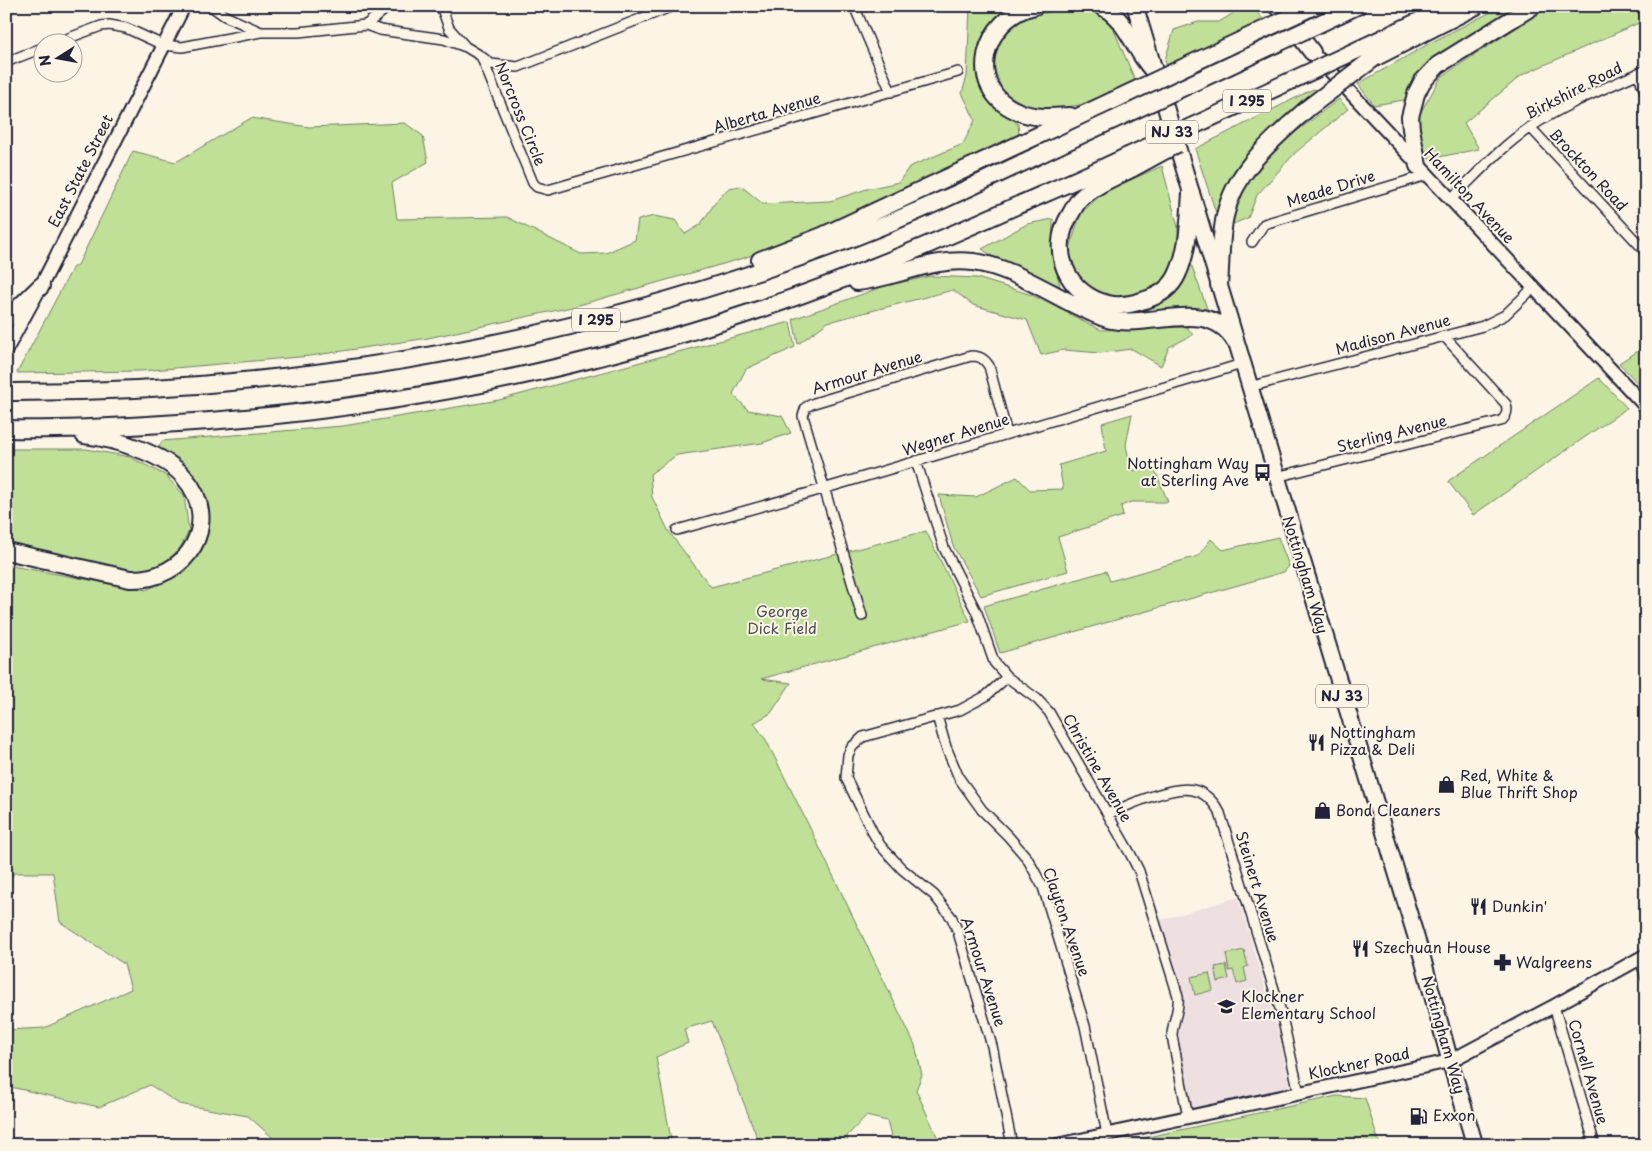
<svg xmlns="http://www.w3.org/2000/svg" width="1652" height="1151" viewBox="0 0 1652 1151" font-family="'Playpen Sans',sans-serif">
<style>
.built{fill:#eedfe1}
.green{fill:#c0df97;stroke:#718069}
.lines{fill:none;stroke-linecap:round;stroke-linejoin:round}
.street-casing{stroke:#22223b;stroke-width:12}
.secondary-casing{stroke:#22223b;stroke-width:16}
.primary-casing{stroke:#22223b;stroke-width:19}
.highway-casing{stroke:#22223b;stroke-width:20}
.street{stroke:#fcf5e5;stroke-width:9}
.secondary{stroke:#fcf5e5;stroke-width:12}
.primary{stroke:#fcf5e5;stroke-width:15}
.highway{stroke:#fcf5e5;stroke-width:16}
.highway-bridge-casing{stroke:#22223b;stroke-width:20;stroke-linecap:butt}
.highway-bridge{stroke:#fcf5e5;stroke-width:16}
.labels{text-anchor:middle;stroke-width:4;stroke-linejoin:round;paint-order:stroke}
.shield{fill:#fcf5e5;stroke:#63616e;stroke-width:1}
.shield-label{font-size:14px;font-weight:bold;fill:#22223b}
.street-label{font-size:15px;fill:#22223b;stroke:#fcf5e5}
.poi-label{font-size:15px;fill:#22223b;stroke:#fcf5e5;text-anchor:start}
.park-label{font-size:15px;fill:#4a5152;stroke:#fcf5e5}
</style>
<rect width="100%" height="100%" fill="#fcf5e5"/>
<filter id="ink" filterUnits="userSpaceOnUse"><feTurbulence type="fractalNoise" baseFrequency=".02" numOctaves="2"/><feDisplacementMap in="SourceGraphic" scale="10" xChannelSelector="R" yChannelSelector="G"/><feConvolveMatrix kernelMatrix="1 2 1 2 8 2 1 2 1" color-interpolation-filters="sRGB"/></filter>
<g filter="url(#ink)">
<path class="built" d="M 1238,897 L 1279,1034 L 1290,1088 L 1288,1090 L 1192,1110 L 1175,1039 L 1175,1030 L 1182,1017 L 1183,1003 L 1158,921 Z"/>
<path class="green" d="M 970,6 L 1014,6 L 1000,14 L 989,30 L 990,100 L 1018,124 L 1019,134 L 903,194 L 744,258 L 572,307 L 428,338 L 310,356 L 141,371 L 17,373 L 73,267 L 78,265 L 133,151 L 176,162 L 251,118 L 309,127 L 405,123 L 423,136 L 428,162 L 392,183 L 397,219 L 507,217 L 581,254 L 606,253 L 635,240 L 638,220 L 654,216 L 675,220 L 685,234 L 700,225 L 719,197 L 729,188 L 741,186 L 763,204 L 830,201 L 867,189 L 899,182 L 909,167 L 963,144 L 975,120 L 962,93 L 967,76 Z
M 1245,6 L 1251,6 L 1266,22 L 1168,69 L 1165,60 L 1174,30 L 1198,22 L 1219,22 Z
M 1503,6 L 1512,6 L 1505,15 L 1428,68 L 1404,100 L 1374,105 L 1358,84 L 1430,43 Z
M 1549,6 L 1637,6 L 1641,22 L 1522,75 L 1464,123 L 1479,149 L 1429,159 L 1417,135 L 1419,115 L 1441,77 Z
M 1063,10 L 1097,11 L 1113,28 L 1135,80 L 1087,104 L 1046,110 L 1028,107 L 1002,91 L 992,61 L 998,34 L 1030,15 Z
M 1313,89 L 1321,93 L 1269,136 L 1218,219 L 1195,149 Z
M 1339,99 L 1348,109 L 1295,153 L 1257,195 L 1248,218 L 1228,226 L 1242,186 L 1276,147 Z
M 1162,166 L 1178,227 L 1178,250 L 1170,279 L 1142,295 L 1114,300 L 1080,284 L 1069,252 L 1080,214 L 1105,191 Z
M 1053,219 L 1052,254 L 1060,286 L 1008,268 L 982,249 L 1027,224 Z
M 1190,261 L 1208,311 L 1136,316 L 1150,309 L 1178,289 Z
M 931,276 L 977,278 L 1032,295 L 1101,330 L 1187,327 L 1193,335 L 1169,347 L 1161,366 L 1132,349 L 1100,353 L 1064,350 L 1041,355 L 1027,320 L 973,305 L 953,290 L 828,322 L 798,344 L 793,319 L 885,286 Z
M 790,322 L 795,347 L 746,369 L 733,394 L 748,410 L 782,416 L 791,433 L 762,443 L 677,455 L 650,474 L 652,497 L 669,532 L 711,587 L 926,531 L 970,621 L 761,679 L 791,683 L 771,713 L 754,723 L 766,740 L 813,834 L 915,1045 L 922,1075 L 916,1090 L 941,1145 L 893,1145 L 887,1121 L 866,1116 L 847,1136 L 848,1145 L 760,1145 L 712,1021 L 684,1029 L 688,1043 L 656,1057 L 672,1145 L 502,1145 L 499,1142 L 488,1145 L 281,1145 L 248,1116 L 179,1104 L 150,1085 L 99,1107 L 6,1086 L 6,1030 L 44,1028 L 131,989 L 124,964 L 60,922 L 53,873 L 14,873 L 6,886 L 6,565 L 146,590 L 185,572 L 204,545 L 206,512 L 203,490 L 181,464 L 158,449 L 162,441 L 343,426 L 499,400 Z
M 1646,346 L 1646,386 L 1643,389 L 1619,363 Z
M 1599,378 L 1627,408 L 1473,515 L 1448,481 Z
M 1132,414 L 1126,445 L 1131,470 L 1155,470 L 1168,502 L 1131,502 L 1121,506 L 1123,516 L 1058,537 L 1068,571 L 981,596 L 953,546 L 939,495 L 976,497 L 1017,477 L 1030,490 L 1063,489 L 1059,465 L 1106,451 L 1102,423 Z
M 6,449 L 86,449 L 130,457 L 165,475 L 184,495 L 189,531 L 177,554 L 152,570 L 132,571 L 6,543 Z
M 1278,537 L 1289,566 L 1284,572 L 1000,653 L 984,606 L 1106,571 L 1110,581 L 1198,556 L 1211,539 L 1223,550 Z
M 1244,950 L 1248,966 L 1244,968 L 1247,981 L 1237,984 L 1233,970 L 1229,971 L 1226,954 Z
M 1226,965 L 1229,979 L 1218,982 L 1215,967 Z
M 1209,973 L 1213,990 L 1195,995 L 1191,977 Z
M 1337,1096 L 1365,1098 L 1380,1145 L 1111,1145 Z"/>
<g class="lines">
<defs>
<path id="street" d="M 211,6 L 225,16 L 261,32
M 441,6 L 449,28 L 464,45
M 854,6 L 891,92
M 366,25 L 389,6
M 58,42 L 101,26 L 109,25 L 126,28 L 163,45 L 182,47 L 261,32 L 298,32 L 366,25 L 380,30 L 444,39 L 466,47 L 481,56 L 533,183 L 537,187 L 548,190 L 958,72
M 482,57 L 491,64 L 518,67 L 673,6
M 6,62 L 42,48
M 1638,73 L 1646,94
M 1530,127 L 1646,252
M 1450,200 C 1476,175 1500,148 1529,128 C 1564,104 1608,87 1646,70
M 1252,242 L 1264,224 L 1427,175
M 1249,387 L 1483,326 L 1505,315 L 1533,288
M 916,461 L 944,548 L 977,613 L 994,662 L 1007,677 L 1037,699 L 1049,712 L 1131,855 L 1139,871 L 1178,996 C 1180,1010 1172,1022 1172,1036 L 1188,1117
M 1276,477 L 1501,421 C 1507,416 1508,411 1506,404 L 1444,336
M 677,530 L 823,489 L 1242,364
M 862,616 L 803,416 L 806,407 L 814,403 L 971,356 C 979,356 984,358 989,366 L 1007,434
M 1007,677 L 986,696 L 960,710 L 863,737 L 852,747 L 848,755 L 846,778 L 872,831 L 880,845 L 902,869 L 934,895 L 952,918 L 958,932 L 992,1046 L 1012,1145
M 937,716 L 946,747 L 959,778 L 982,810 L 1008,836 L 1027,858 L 1043,887 L 1085,1026 L 1107,1134
M 1108,814 C 1124,807 1139,800 1156,795 C 1183,786 1204,784 1220,813 L 1281,1012 L 1299,1093
M 1643,830 L 1646,834
M 1640,958 L 1646,978
M 1554,1006 L 1595,1145"/>
<path id="secondary" d="M 1319,59 L 1646,407
M 6,350 L 41,286 L 184,6
M 1057,1145 L 1450,1061 L 1554,1006 L 1646,955"/>
<path id="primary" d="M 1135,6 L 1423,960 L 1450,1061 L 1475,1145"/>
<path id="highway" d="M 1035,6 C 982,17 964,89 1017,111 C 1034,119 1052,117 1070,116
M 1101,6 C 1122,16 1130,38 1142,56 C 1145,61 1150,67 1154,72
M 1277,6 L 1312,52
M 1340,14 L 1357,6
M 1366,46 L 1451,6
M 1374,58 L 1476,6
M 1418,166 L 1411,129 L 1410,117 L 1416,94 L 1422,82 L 1438,65 L 1533,6
M 1133,168 C 1116,177 1094,185 1080,199 C 1076,203 1073,210 1070,215 C 1048,250 1067,295 1108,304 C 1120,307 1133,304 1145,300 C 1158,296 1171,288 1177,275 C 1189,250 1189,220 1191,193
M 760,260 L 822,236 L 1112,101
M 857,282 C 896,278 932,257 973,262 C 1008,266 1046,291 1077,306 C 1089,311 1100,318 1112,320 C 1154,328 1209,297 1235,341
M 1219,285 C 1221,263 1220,239 1225,216 C 1235,169 1274,139 1308,108
M 6,320 L 41,286
M 6,392 C 300,393 581,342 855,237 C 945,202 1032,157 1120,117
M 6,429 C 53,430 100,428 147,425 C 353,415 559,377 755,311 C 844,281 930,245 1016,206 C 1053,190 1091,174 1128,156
M 6,551 L 130,579 C 188,581 223,522 184,477 C 165,454 113,438 84,435"/>
</defs>
<use href="#street" class="street-casing"/>
<use href="#secondary" class="secondary-casing"/>
<use href="#primary" class="primary-casing"/>
<use href="#highway" class="highway-casing"/>
<use href="#street" class="street"/>
<use href="#secondary" class="secondary"/>
<use href="#primary" class="primary"/>
<use href="#highway" class="highway"/>
<defs>
<path id="highway-bridge" d="M 1112,101 L 1314,6
M 1308,108 L 1374,58
M 1120,117 L 1340,14
M 1128,156 L 1366,46
M 1133,168 L 1177,144"/>
</defs>
<use href="#highway-bridge" class="highway-bridge-casing"/>
<use href="#highway-bridge" class="highway-bridge"/>
</g>
</g>
<defs>
<symbol id="bus-bare" viewBox="-9 -9 18 18"><path d="M-5-6H5V4H4V6H2V4H-2V6H-4V4H-5ZM-3.5-4V0h7V-4ZM-3.5 1.2v1.5H-2V1.2ZM2 1.2v1.5H3.5V1.2Z" fill="#22223b" stroke="#fcf5e5" stroke-width="2.5" paint-order="stroke"/></symbol>
<symbol id="restaurant-bare" viewBox="-9 -9 18 18"><path d="M-5-6h1v4h1v-4h1v4h1v-4h1v5L-1.5 .5V6h-2V.5L-5-1ZM5-6V6H3V1.5H1.5Q1.5-4 5-6Z" fill="#22223b" stroke="#fcf5e5" stroke-width="2.5" paint-order="stroke"/></symbol>
<symbol id="shop-bare" viewBox="-9 -9 18 18"><path d="M-5-2.5h2.3a2.7 3.5 0 0 1 5.4 0H5L5.5 6h-11ZM-1.5-2.5h3a1.5 2.3 0 0 0-3 0Z" fill="#22223b" stroke="#fcf5e5" stroke-width="2.5" paint-order="stroke"/></symbol>
<symbol id="pharmacy-bare" viewBox="-9 -9 18 18"><path d="M-2-6h4v4h4v4h-4v4h-4v-4h-4v-4h4Z" fill="#22223b" stroke="#fcf5e5" stroke-width="2.5" paint-order="stroke"/></symbol>
<symbol id="school-bare" viewBox="-9 -9 18 18"><path d="M0-5L7-2L0 1L-7-2ZM-4 1L0 2.5L4 1V4Q0 6-4 4Z" fill="#22223b" stroke="#fcf5e5" stroke-width="2.5" paint-order="stroke"/></symbol>
<symbol id="fuel-bare" viewBox="-9 -9 18 18"><path d="M-5.5-6h7V0h2V4h1.3V-2.5L3-4.5l.8-.8L6-3V5H2.5V1h-1V6h-7ZM-4.2-4.7v3.2H.2V-4.7Z" fill="#22223b" stroke="#fcf5e5" stroke-width="2.5" paint-order="stroke"/></symbol>
</defs>
<g fill-rule="evenodd">
<use href="#bus-bare" x="1250" y="460" width="25" height="25"/>
<use href="#restaurant-bare" x="1304" y="730" width="25" height="25"/>
<use href="#shop-bare" x="1434" y="772" width="25" height="25"/>
<use href="#shop-bare" x="1310" y="798" width="25" height="25"/>
<use href="#restaurant-bare" x="1466" y="894" width="25" height="25"/>
<use href="#restaurant-bare" x="1348" y="936" width="25" height="25"/>
<use href="#pharmacy-bare" x="1490" y="950" width="25" height="25"/>
<use href="#school-bare" x="1214" y="994" width="25" height="25"/>
<use href="#fuel-bare" x="1406" y="1104" width="25" height="25"/>
</g>
<g class="labels">
<g class="shield">
<rect x="1223" y="89.5" width="48" height="23" rx="4"/>
<rect x="1146" y="120.5" width="52" height="23" rx="4"/>
<rect x="572" y="308.5" width="48" height="23" rx="4"/>
<rect x="1316" y="684.5" width="52" height="23" rx="4"/>
</g>
<g class="shield-label">
<text x="1247" y="106">I 295</text>
<text x="1172" y="137">NJ 33</text>
<text x="596" y="325">I 295</text>
<text x="1342" y="701">NJ 33</text>
</g>
<g class="street-label">
<text transform="translate(1574 91) rotate(-27)" y="5">Birkshire Road</text>
<text transform="translate(767 113) rotate(-16)" y="5">Alberta Avenue</text>
<text transform="translate(520 114) rotate(68)" y="5">Norcross Circle</text>
<text transform="translate(1588 170) rotate(47)" y="5">Brockton Road</text>
<text transform="translate(81 171) rotate(-63)" y="5">East State Street</text>
<text transform="translate(1331 189) rotate(-17)" y="5">Meade Drive</text>
<text transform="translate(1469 196) rotate(47)" y="5">Hamilton Avenue</text>
<text transform="translate(1393 335) rotate(-15)" y="5">Madison Avenue</text>
<text transform="translate(867 373) rotate(-17)" y="5">Armour Avenue</text>
<text transform="translate(1392 434) rotate(-14)" y="5">Sterling Avenue</text>
<text transform="translate(956 435) rotate(-17)" y="5">Wegner Avenue</text>
<text transform="translate(1305 575) rotate(73)" y="5">Nottingham Way</text>
<text transform="translate(1097 768) rotate(60)" y="5">Christine Avenue</text>
<text transform="translate(1257 887) rotate(73)" y="5">Steinert Avenue</text>
<text transform="translate(1066 922) rotate(71)" y="5">Clayton Avenue</text>
<text transform="translate(983 972) rotate(72)" y="5">Armour Avenue</text>
<text transform="translate(1443 1035) rotate(74)" y="5">Nottingham Way</text>
<text transform="translate(1359 1064) rotate(-12)" y="5">Klockner Road</text>
<text transform="translate(1588 1072) rotate(74)" y="5">Cornell Avenue</text>
</g>
<g class="poi-label">
<text x="1249" y="469" text-anchor="end">Nottingham Way<tspan x="1249" dy="17">at Sterling Ave</tspan></text>
<text x="1330" y="738">Nottingham<tspan x="1330" dy="17">Pizza &amp; Deli</tspan></text>
<text x="1460" y="781">Red, White &amp;<tspan x="1460" dy="17">Blue Thrift Shop</tspan></text>
<text x="1336" y="816">Bond Cleaners</text>
<text x="1492" y="912">Dunkin'</text>
<text x="1374" y="953">Szechuan House</text>
<text x="1516" y="968">Walgreens</text>
<text x="1241" y="1002">Klockner<tspan x="1241" dy="17">Elementary School</tspan></text>
<text x="1433" y="1121">Exxon</text>
</g>
<g class="park-label">
<text x="782" y="617">George<tspan x="782" dy="17">Dick Field</tspan></text>
</g>
</g>
<rect width="1652" height="1151" fill="none" stroke="#fcf5e5" stroke-width="25"/>
<rect x="12" y="12" width="1627" height="1126" fill="none" stroke="#22223b" stroke-width="2" filter="url(#ink)"/>
<g transform="translate(58 58) rotate(259)"><circle r="24" fill="#fcf5e5" stroke="#a5a1a1"/>
<path d="M0-4L9 19L0 12L-9 19Z" fill="#22223b"/>
<text y="-8" font-size="14" font-weight="bold" text-anchor="middle" fill="#22223b">N</text>
</g>
</svg>
